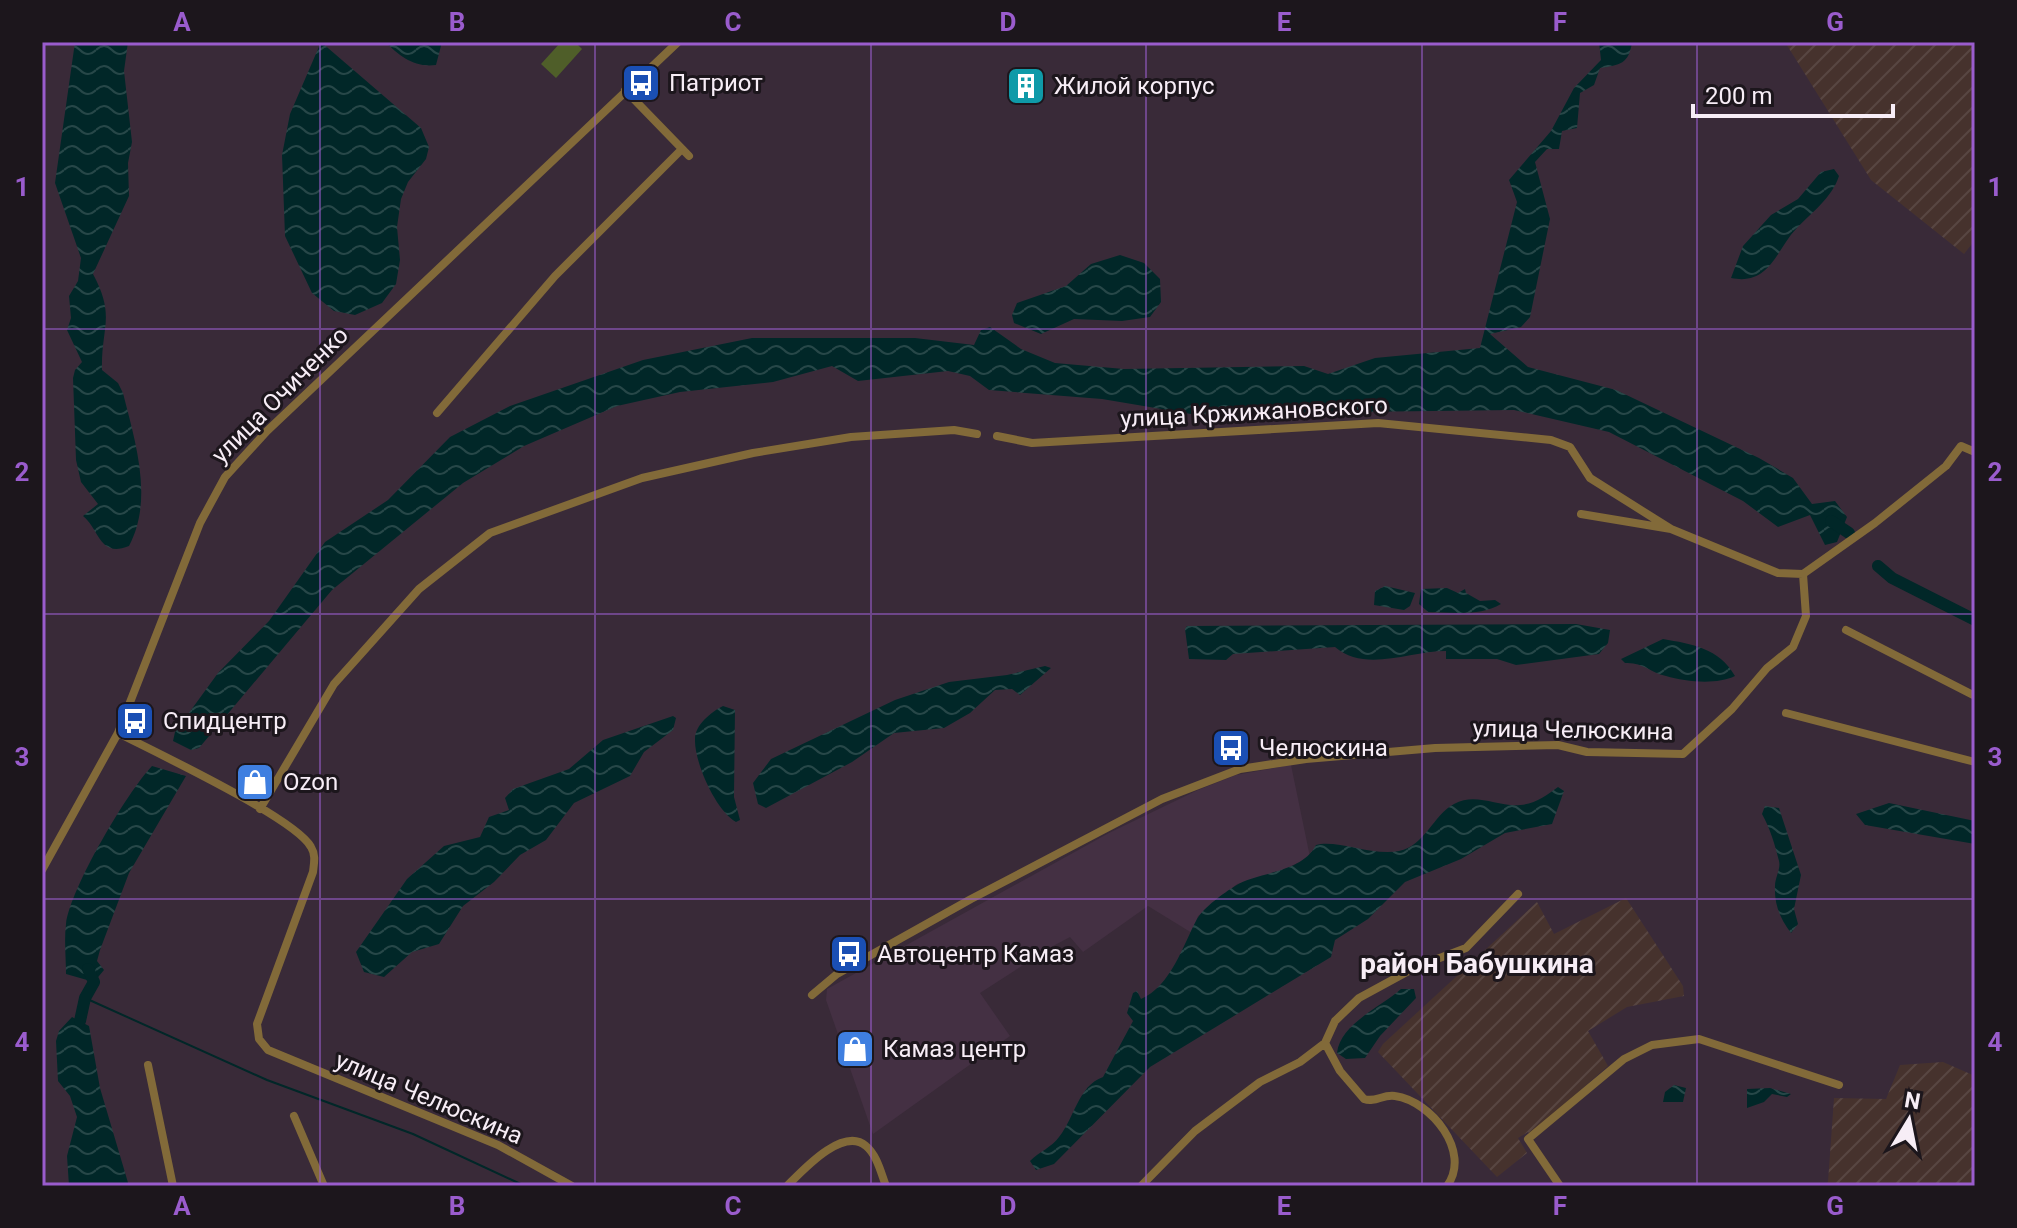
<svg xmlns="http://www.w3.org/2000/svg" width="2017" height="1228" viewBox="0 0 2017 1228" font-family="Roboto,sans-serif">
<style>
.built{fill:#443043}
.industrial{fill:url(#industrial-furrows)}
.pitch{fill:#4f5e29}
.water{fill:url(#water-waves)}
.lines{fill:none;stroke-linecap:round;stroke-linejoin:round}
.stream{stroke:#012728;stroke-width:2}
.river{stroke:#012728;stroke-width:12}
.minor{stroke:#826a39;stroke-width:8}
.grid{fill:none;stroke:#9a5ccd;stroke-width:2;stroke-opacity:0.55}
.labels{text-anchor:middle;stroke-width:6;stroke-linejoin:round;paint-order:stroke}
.poi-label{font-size:24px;fill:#f7edf6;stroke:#1c161c;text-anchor:start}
.street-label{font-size:24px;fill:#f7edf6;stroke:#1c161c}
.quarter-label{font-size:28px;font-weight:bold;fill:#f7edf6;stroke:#1c161c}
.neatline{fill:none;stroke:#9a5ccd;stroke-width:3}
.grid-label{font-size:26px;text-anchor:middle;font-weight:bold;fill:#9a5ccd}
</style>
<defs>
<pattern id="industrial-furrows" width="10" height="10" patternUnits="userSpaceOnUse" patternTransform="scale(2)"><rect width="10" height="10" fill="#46322d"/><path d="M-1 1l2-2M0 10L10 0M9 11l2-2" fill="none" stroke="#584642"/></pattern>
<pattern id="water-waves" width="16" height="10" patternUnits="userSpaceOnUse" patternTransform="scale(2)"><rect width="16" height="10" fill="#012728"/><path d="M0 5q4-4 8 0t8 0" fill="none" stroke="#274748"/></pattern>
</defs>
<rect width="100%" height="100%" fill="#392a38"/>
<path class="built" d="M 1291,765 L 1310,857 L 1268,877 L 1237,884 L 1198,916 L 1192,933 L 1148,906 L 1083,952 L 1070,937 L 1053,946 L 980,993 L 1010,1036 L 873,1134 L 826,1000 L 827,989 L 1109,833 L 1198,790 L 1236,775 Z"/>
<path class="industrial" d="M 1785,42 L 1975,42 L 1975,240 L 1964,254 L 1871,180 Z
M 1626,898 L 1683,986 L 1684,996 L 1627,1007 L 1588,1031 L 1608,1066 L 1530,1134 L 1528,1132 L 1518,1138 L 1527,1153 L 1497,1177 L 1378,1052 L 1383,1044 L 1537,902 L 1554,934 Z
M 1943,1062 L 1975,1076 L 1975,1186 L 1824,1186 L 1828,1182 L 1834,1098 L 1886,1099 L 1900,1065 Z"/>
<path class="pitch" d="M 561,42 L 575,42 L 582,49 L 556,78 L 541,64 Z"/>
<path class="water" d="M 75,42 L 128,42 L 124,71 L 132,142 L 128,163 L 129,196 L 93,274 C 116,317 101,326 102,370 L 118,383 L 123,393 C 135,441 154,499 129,546 C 99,558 100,530 83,516 L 98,504 L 81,482 L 76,460 L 73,378 L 75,370 L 82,362 L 67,330 L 71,318 L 69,296 L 78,281 L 81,258 L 55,183 Z
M 321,42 L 421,128 L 429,147 L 426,159 L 408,182 L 401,199 L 397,227 L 400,260 L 396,284 L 382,303 L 355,315 L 334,311 L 312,293 L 285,236 L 282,155 L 290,114 Z
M 385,42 L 442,42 L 436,65 C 414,68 400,56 385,42 Z
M 1599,42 L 1632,42 C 1629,64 1620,65 1600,68 L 1594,85 L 1580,93 L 1577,128 L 1562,131 L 1559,149 L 1547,149 L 1535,162 L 1550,219 L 1530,317 L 1521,327 L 1490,334 L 1528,367 L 1616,390 L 1759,458 L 1793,478 L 1812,504 L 1835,501 L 1847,517 L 1837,542 L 1825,545 L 1810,515 L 1778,527 L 1743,501 L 1609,432 L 1514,410 L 1191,414 L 1102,399 L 989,390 L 970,376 L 948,371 L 858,381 L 832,366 L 773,382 L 680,392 L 617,406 L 524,446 L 463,483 L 332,590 L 199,748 L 191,750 L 173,741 L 175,732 L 218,673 L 269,621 L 325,542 L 388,500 L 450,437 L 510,406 L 643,360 L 752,338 L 915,338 L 974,345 L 981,330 L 990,327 L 1021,349 L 1055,363 L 1124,369 L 1304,366 L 1328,374 L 1375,358 L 1480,348 L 1517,202 L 1509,180 L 1551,131 L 1574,88 L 1601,60 Z
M 1834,169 L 1839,176 C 1832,198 1811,213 1796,229 C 1776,250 1770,286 1731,278 L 1743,246 L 1771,215 L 1798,199 L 1821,172 Z
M 1120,255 L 1144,263 L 1160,279 L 1161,302 L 1150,317 L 1122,321 L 1074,319 L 1041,334 L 1014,323 L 1012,315 L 1017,303 L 1066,286 L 1091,264 Z
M 1385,586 L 1415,593 L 1410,606 L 1404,610 L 1374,605 L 1375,591 Z
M 1447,588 L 1458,593 L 1465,589 L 1466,593 L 1480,601 L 1495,600 L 1501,604 C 1479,617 1452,612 1428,612 L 1419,604 L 1421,589 Z
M 1576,624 L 1610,630 L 1608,643 L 1599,654 L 1516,665 L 1497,659 L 1446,659 L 1446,651 C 1410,651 1365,673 1335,647 L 1233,654 L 1226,660 L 1189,659 L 1185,629 L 1187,626 Z
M 1663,639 C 1692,644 1719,648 1735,676 C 1717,685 1686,682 1666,676 C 1649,672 1643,662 1625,663 L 1621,659 Z
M 1045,666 L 1051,668 L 1020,695 L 1012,689 L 995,690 L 970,713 L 944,728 L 894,733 L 852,762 L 766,808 L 758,804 L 753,783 L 771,759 L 895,700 L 949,682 L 1007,675 Z
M 723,706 L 735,710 L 734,797 L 740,820 L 736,822 C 716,811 694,762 695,739 C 695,725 711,712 723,706 Z
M 673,716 L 676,718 L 673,730 L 644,752 L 630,776 L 574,803 L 546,840 L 520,855 L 494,882 L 463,906 L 439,944 L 412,952 L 384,977 L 364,972 L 356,952 L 407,879 L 444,846 L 480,837 L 489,817 L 509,810 L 505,798 L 513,789 L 569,769 L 603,740 Z
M 152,766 L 186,776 L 129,873 L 100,950 L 97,961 L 104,970 L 94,982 L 66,974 C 66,958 64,940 66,924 C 70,889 127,792 152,766 Z
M 1558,787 L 1564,791 L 1552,824 L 1505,833 L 1461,859 L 1405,882 L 1368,919 L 1335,940 L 1331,957 L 1150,1067 L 1054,1164 L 1036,1170 L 1030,1161 C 1039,1152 1052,1147 1059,1137 C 1075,1117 1078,1086 1103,1077 L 1133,1021 L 1127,1013 L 1133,993 L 1137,991 L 1141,999 C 1171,986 1183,945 1197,919 C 1204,907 1224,893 1235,886 C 1258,871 1301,874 1316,845 C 1336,839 1371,856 1399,851 C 1425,846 1433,815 1454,804 C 1476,792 1497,807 1520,805 C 1535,804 1547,795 1558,787 Z
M 1889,803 L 1975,821 L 1975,844 L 1865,825 L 1856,814 Z
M 1765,806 L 1779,808 L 1801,875 L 1794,909 L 1798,924 L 1791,933 C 1780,919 1774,904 1775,886 C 1775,877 1781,869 1779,861 C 1775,845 1770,828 1762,814 Z
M 1401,989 L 1414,989 L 1416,998 L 1380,1036 L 1365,1058 L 1346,1059 L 1337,1053 C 1340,1024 1381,1007 1401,989 Z
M 72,1017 L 89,1026 L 100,1088 L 129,1186 L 69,1186 L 67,1156 L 77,1117 L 70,1096 L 58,1081 L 56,1041 L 59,1031 Z
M 1674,1085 L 1686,1088 L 1683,1102 L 1663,1102 L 1665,1092 Z
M 1770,1088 L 1791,1094 L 1787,1097 L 1772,1094 L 1764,1102 L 1747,1108 L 1747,1089 Z"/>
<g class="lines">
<path class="stream" d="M 85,998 L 267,1080 L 413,1134 L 525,1186"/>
<path class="river" d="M 1831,521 L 1849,533
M 1878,566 L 1892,578 L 1975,620
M 80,1021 L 85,998 L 94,982 L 88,969"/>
<path class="minor" d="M 625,90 L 689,156
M 437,413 L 555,276 L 682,149
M 997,436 L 1032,443 L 1378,423 L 1551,440 L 1570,447 L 1590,478 L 1671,529
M 1581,514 L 1671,529 L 1778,573 L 1803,574 L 1875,523 L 1946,466 L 1961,446 L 1975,452
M 1846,630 L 1975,696
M 1786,713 L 1975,762
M 118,733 C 155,752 295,818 311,847 C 316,855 314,863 313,872 L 257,1024 L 259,1039 L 268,1050 L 498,1145 L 572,1186
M 260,809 L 334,684 L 419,589 L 490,533 L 642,478 L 753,453 L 851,437 L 954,430 L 977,434
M 42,870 L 118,733 L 200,523 L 225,477 L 267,431 L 678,42
M 812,995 L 837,974 L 971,899 L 1162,799 L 1240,769 L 1306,759 L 1435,748 L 1558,745 L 1587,752 L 1683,754 L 1732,709 L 1767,668 L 1793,647 L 1806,616 L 1803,574
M 1325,1043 L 1340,1071 L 1364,1099 C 1375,1103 1383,1094 1395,1096 C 1431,1101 1472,1152 1447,1186
M 148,1065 L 173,1186
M 294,1116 L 324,1186
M 787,1186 C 803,1170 843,1126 866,1146 C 877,1155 881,1173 886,1186
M 1141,1186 L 1195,1131 L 1260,1082 L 1300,1062 L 1325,1043 L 1335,1021 L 1359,998 L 1416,967 L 1466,948 L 1518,894
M 1560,1186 L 1528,1139 L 1624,1059 L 1652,1045 L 1699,1039 L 1839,1085"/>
</g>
<path class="grid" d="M 320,42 L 320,1186M 595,42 L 595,1186M 871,42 L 871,1186M 1146,42 L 1146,1186M 1422,42 L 1422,1186M 1697,42 L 1697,1186M 42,329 L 1975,329M 42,614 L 1975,614M 42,899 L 1975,899"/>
<defs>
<symbol id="bus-square" viewBox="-11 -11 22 22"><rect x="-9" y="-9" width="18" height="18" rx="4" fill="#1a4fb4" stroke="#1c161c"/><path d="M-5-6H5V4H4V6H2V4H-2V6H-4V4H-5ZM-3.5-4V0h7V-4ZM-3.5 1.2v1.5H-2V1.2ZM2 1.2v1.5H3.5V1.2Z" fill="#fff"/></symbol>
<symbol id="building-square" viewBox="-11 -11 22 22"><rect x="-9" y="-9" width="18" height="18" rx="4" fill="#0f9aa8" stroke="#1c161c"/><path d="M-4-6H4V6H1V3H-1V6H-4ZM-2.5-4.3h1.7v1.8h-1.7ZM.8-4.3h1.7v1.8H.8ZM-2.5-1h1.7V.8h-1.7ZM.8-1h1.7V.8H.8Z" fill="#fff"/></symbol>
<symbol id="shop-square" viewBox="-11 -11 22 22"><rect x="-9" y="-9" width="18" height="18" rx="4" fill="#3f7fe0" stroke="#1c161c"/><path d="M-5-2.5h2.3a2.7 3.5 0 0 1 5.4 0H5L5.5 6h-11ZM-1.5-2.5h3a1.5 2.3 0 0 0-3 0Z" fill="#fff"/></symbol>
</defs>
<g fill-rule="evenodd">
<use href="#bus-square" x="619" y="61" width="44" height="44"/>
<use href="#building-square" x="1004" y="64" width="44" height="44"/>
<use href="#bus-square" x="113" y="699" width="44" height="44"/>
<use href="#bus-square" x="1209" y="726" width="44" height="44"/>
<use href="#shop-square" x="233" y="760" width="44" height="44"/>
<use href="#bus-square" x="827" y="932" width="44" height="44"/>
<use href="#shop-square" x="833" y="1027" width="44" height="44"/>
</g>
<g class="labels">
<g class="poi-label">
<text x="669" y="91">Патриот</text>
<text x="1054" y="94">Жилой корпус</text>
<text x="163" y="729">Спидцентр</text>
<text x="1259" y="756">Челюскина</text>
<text x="283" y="790">Ozon</text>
<text x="877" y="962">Автоцентр Камаз</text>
<text x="883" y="1057">Камаз центр</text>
</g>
<g class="street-label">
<text transform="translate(280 395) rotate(-45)" y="8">улица Очиченко</text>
<text transform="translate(1254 412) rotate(-3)" y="8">улица Кржижановского</text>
<text transform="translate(1573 730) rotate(1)" y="8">улица Челюскина</text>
<text transform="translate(429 1098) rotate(23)" y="8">улица Челюскина</text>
</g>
<g class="quarter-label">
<text x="1477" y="973">район Бабушкина</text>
</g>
</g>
<rect width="2017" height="1228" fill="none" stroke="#1c161c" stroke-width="88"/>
<g transform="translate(1909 1120) rotate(10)" stroke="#1c161c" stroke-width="6" paint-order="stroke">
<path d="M0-6L14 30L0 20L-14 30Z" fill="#f7edf6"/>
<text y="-12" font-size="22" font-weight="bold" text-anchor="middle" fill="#f7edf6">N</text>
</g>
<path d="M1693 104v12h200v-12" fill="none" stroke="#f7edf6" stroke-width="4"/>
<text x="1705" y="104" font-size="24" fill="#f7edf6" stroke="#1c161c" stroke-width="6" paint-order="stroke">200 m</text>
<rect x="44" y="44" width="1929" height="1140" class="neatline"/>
<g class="grid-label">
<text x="182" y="31">A</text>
<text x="457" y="31">B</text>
<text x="733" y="31">C</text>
<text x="1008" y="31">D</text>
<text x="1284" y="31">E</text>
<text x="1560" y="31">F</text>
<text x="1835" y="31">G</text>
<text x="22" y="196">1</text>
<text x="1995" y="196">1</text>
<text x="22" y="481">2</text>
<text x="1995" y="481">2</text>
<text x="22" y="766">3</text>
<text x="1995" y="766">3</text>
<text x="22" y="1051">4</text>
<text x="1995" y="1051">4</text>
<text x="182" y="1215">A</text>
<text x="457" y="1215">B</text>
<text x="733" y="1215">C</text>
<text x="1008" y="1215">D</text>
<text x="1284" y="1215">E</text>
<text x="1560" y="1215">F</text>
<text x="1835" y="1215">G</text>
</g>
</svg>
